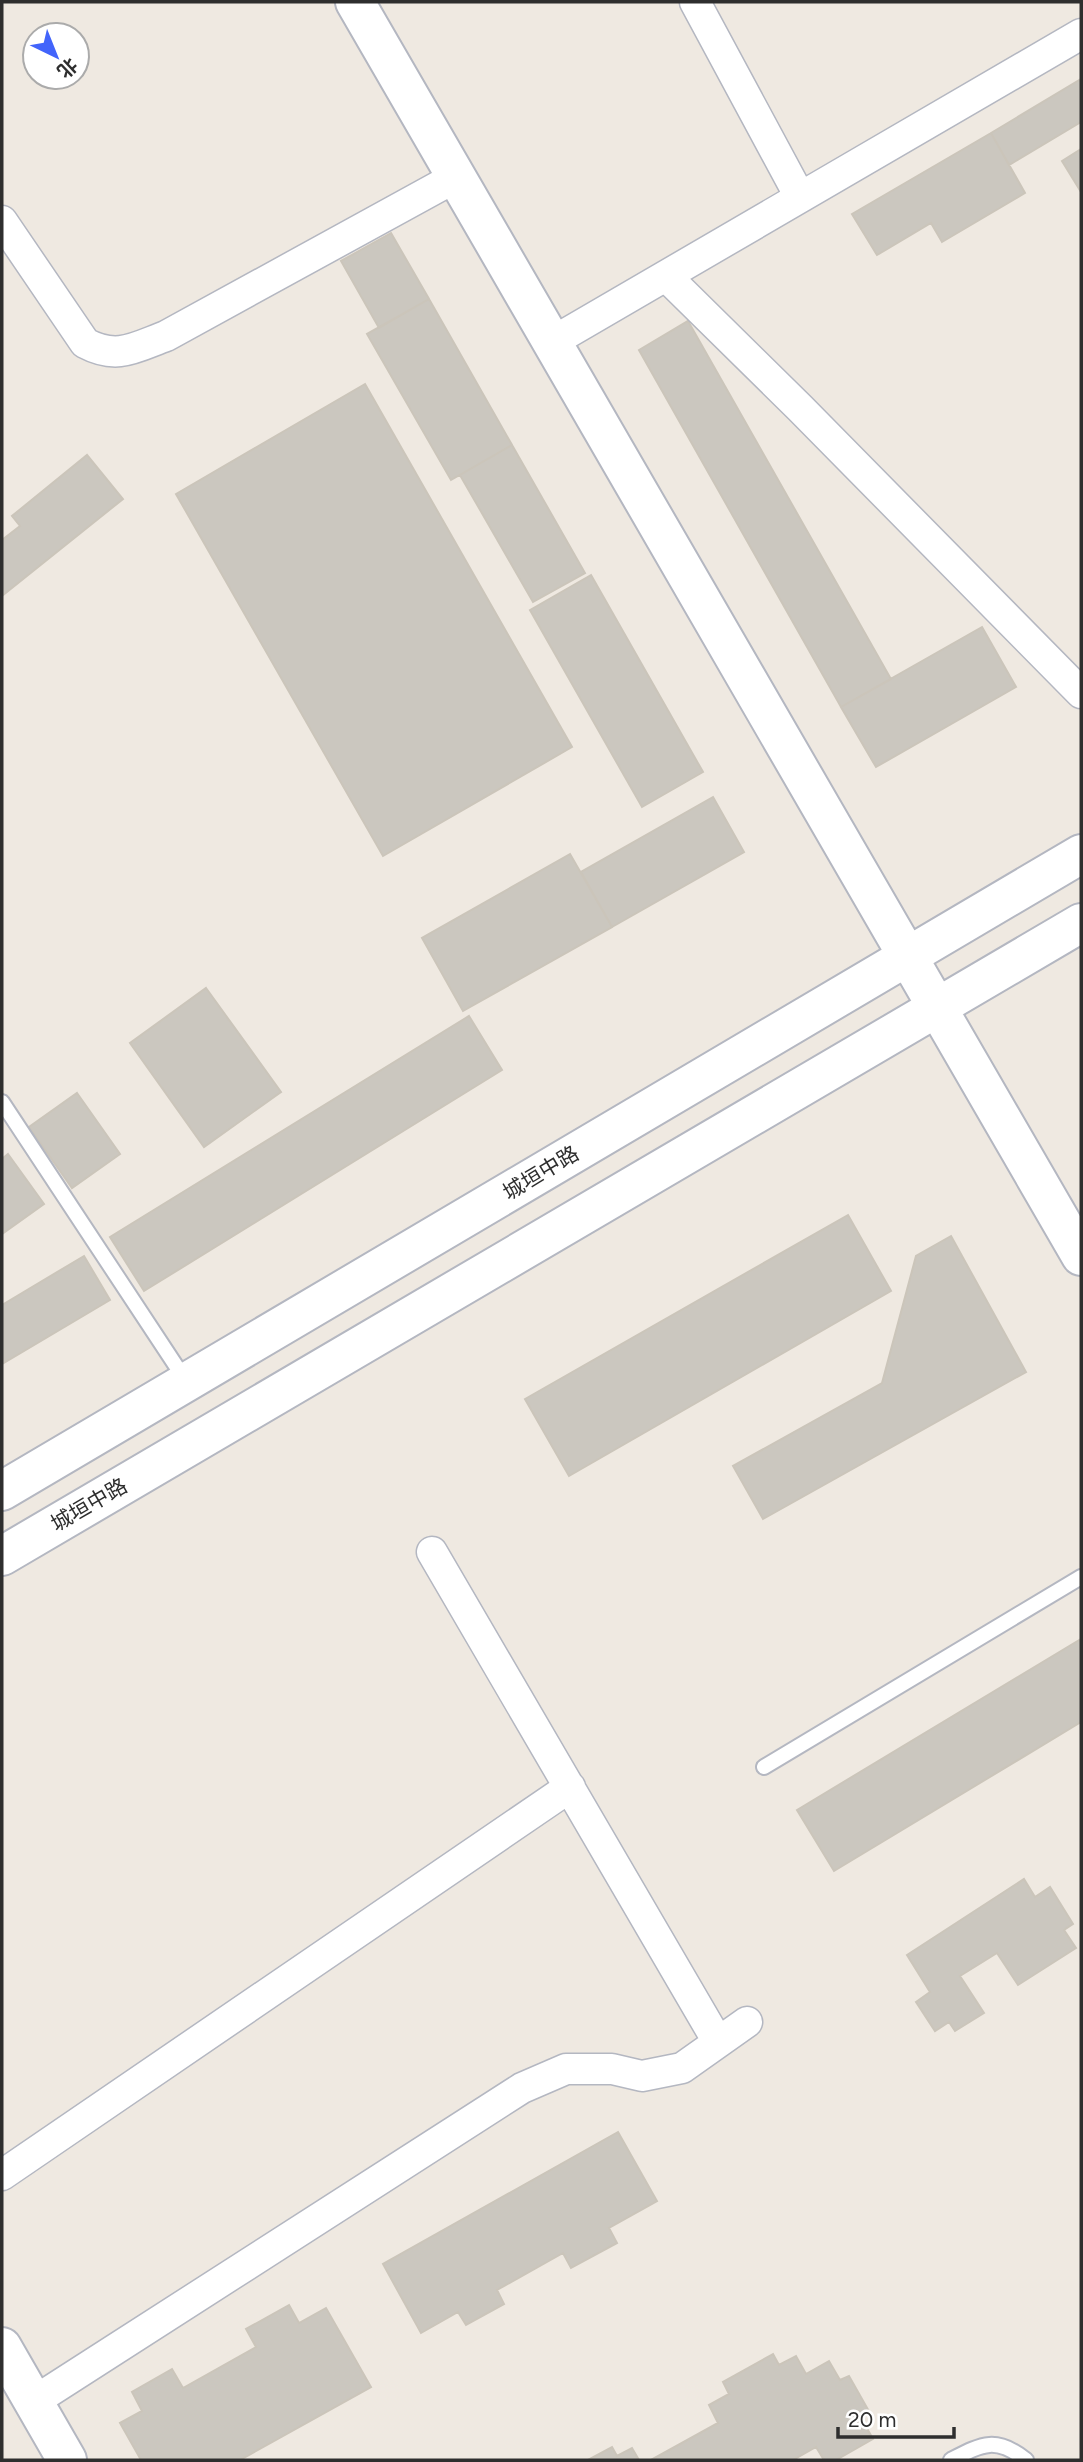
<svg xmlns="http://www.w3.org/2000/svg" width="1083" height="2462" viewBox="0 0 1083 2462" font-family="Figtree,'Noto Sans SC',sans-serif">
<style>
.building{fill:#cbc7bf;stroke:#cbc5ba;stroke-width:2}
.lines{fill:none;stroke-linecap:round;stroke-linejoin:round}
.lane-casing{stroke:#b4b7c1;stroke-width:18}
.street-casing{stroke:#b4b7c1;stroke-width:33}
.secondary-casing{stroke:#b4b7c1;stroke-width:42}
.lane{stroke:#fff;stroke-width:14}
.street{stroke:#fff;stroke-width:30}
.secondary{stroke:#fff;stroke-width:38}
.labels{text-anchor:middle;stroke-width:5;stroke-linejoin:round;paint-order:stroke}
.street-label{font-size:21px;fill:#2e2e2e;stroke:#fff}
</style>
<rect width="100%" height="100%" fill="#efe9e1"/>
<path class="building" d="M 1081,79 L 1081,122 L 1009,165 L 991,133 Z
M 991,133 L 1025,193 L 942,242 L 931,223 L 877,255 L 852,214 Z
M 1081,149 L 1081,192 L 1062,161 Z
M 391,233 L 429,299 L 379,328 L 341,261 Z
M 429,299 L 512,445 L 451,480 L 367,334 Z
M 688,321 L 891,679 L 841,707 L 639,350 Z
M 365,384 L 572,747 L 383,856 L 176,494 Z
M 512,445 L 585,573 L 533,602 L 460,475 Z
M 87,455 L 123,499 L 2,596 L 2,540 L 20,526 L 12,516 Z
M 591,575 L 703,772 L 642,807 L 530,610 Z
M 982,627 L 1016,687 L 876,767 L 841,707 Z
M 713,797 L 744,852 L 612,927 L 581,872 Z
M 570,854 L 612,927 L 463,1011 L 422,938 Z
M 206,988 L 281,1092 L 204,1147 L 130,1043 Z
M 469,1016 L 502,1070 L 144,1291 L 110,1237 Z
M 77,1093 L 120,1154 L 72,1188 L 29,1127 Z
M 8,1154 L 44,1204 L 2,1234 L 2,1159 Z
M 848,1215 L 891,1291 L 569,1476 L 525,1399 Z
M 951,1236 L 1026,1372 L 763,1519 L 733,1466 L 882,1383 L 916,1256 Z
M 84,1256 L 110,1300 L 2,1364 L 2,1305 Z
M 1081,1639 L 1081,1722 L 834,1871 L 797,1810 Z
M 1024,1879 L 1035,1897 L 1050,1887 L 1073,1924 L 1064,1930 L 1076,1948 L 1018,1985 L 997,1953 L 960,1976 L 984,2013 L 955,2031 L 949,2022 L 935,2031 L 916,2002 L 930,1992 L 907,1955 Z
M 618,2132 L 657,2201 L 609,2228 L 617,2243 L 571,2268 L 563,2253 L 497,2290 L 504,2304 L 466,2325 L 458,2312 L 421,2333 L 383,2264 Z
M 289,2305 L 299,2323 L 326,2308 L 371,2387 L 240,2460 L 141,2460 L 120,2423 L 142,2411 L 132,2392 L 172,2369 L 183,2388 L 256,2347 L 246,2329 Z
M 773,2354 L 779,2365 L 796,2356 L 806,2374 L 829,2361 L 840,2380 L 849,2376 L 870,2413 L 861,2418 L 873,2439 L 836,2460 L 824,2460 L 816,2447 L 793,2460 L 651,2460 L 718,2423 L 709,2405 L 729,2394 L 723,2382 Z
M 612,2447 L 617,2456 L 632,2448 L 639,2460 L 588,2460 Z"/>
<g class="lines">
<defs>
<path id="lane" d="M 2,1102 L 186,1381
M 764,1767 L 1081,1577
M 951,2460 C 982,2444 996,2436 1026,2460"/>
<path id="street" d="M 695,2 L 800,197
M 2,221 L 85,343 C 117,360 134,348 166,336 L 456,177
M 671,281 L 800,408 L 1081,693
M 552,342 L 1081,34
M 432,1552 L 718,2042
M 2,2175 L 570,1787
M 33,2402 L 522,2088 L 566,2069 L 612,2069 L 642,2076 L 682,2068 L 747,2022"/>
<path id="secondary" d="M 355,2 L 1081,1256
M 2,1491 L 1081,854
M 2,1556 L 1081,923
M 2,2347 L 67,2460"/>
</defs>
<use href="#lane" class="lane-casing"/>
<use href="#street" class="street-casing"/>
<use href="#secondary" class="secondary-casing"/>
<use href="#lane" class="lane"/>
<use href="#street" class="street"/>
<use href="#secondary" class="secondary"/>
</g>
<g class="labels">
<g class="street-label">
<text transform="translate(541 1173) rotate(-31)" y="7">城垣中路</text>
<text transform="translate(89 1505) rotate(-30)" y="7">城垣中路</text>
</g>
</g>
<rect width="1083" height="2462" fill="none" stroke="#2e2e2e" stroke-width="7"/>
<g transform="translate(56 56) rotate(137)"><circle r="33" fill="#ffffff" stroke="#ababab" stroke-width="2"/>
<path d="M0-5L12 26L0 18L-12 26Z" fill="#4264fb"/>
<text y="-10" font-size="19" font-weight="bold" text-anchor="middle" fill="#2e2e2e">北</text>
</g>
<path d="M838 2427v10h116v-10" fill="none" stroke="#2e2e2e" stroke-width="3.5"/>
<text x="848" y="2427" font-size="21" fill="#2e2e2e" stroke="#ffffff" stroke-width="5" paint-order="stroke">20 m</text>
</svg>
